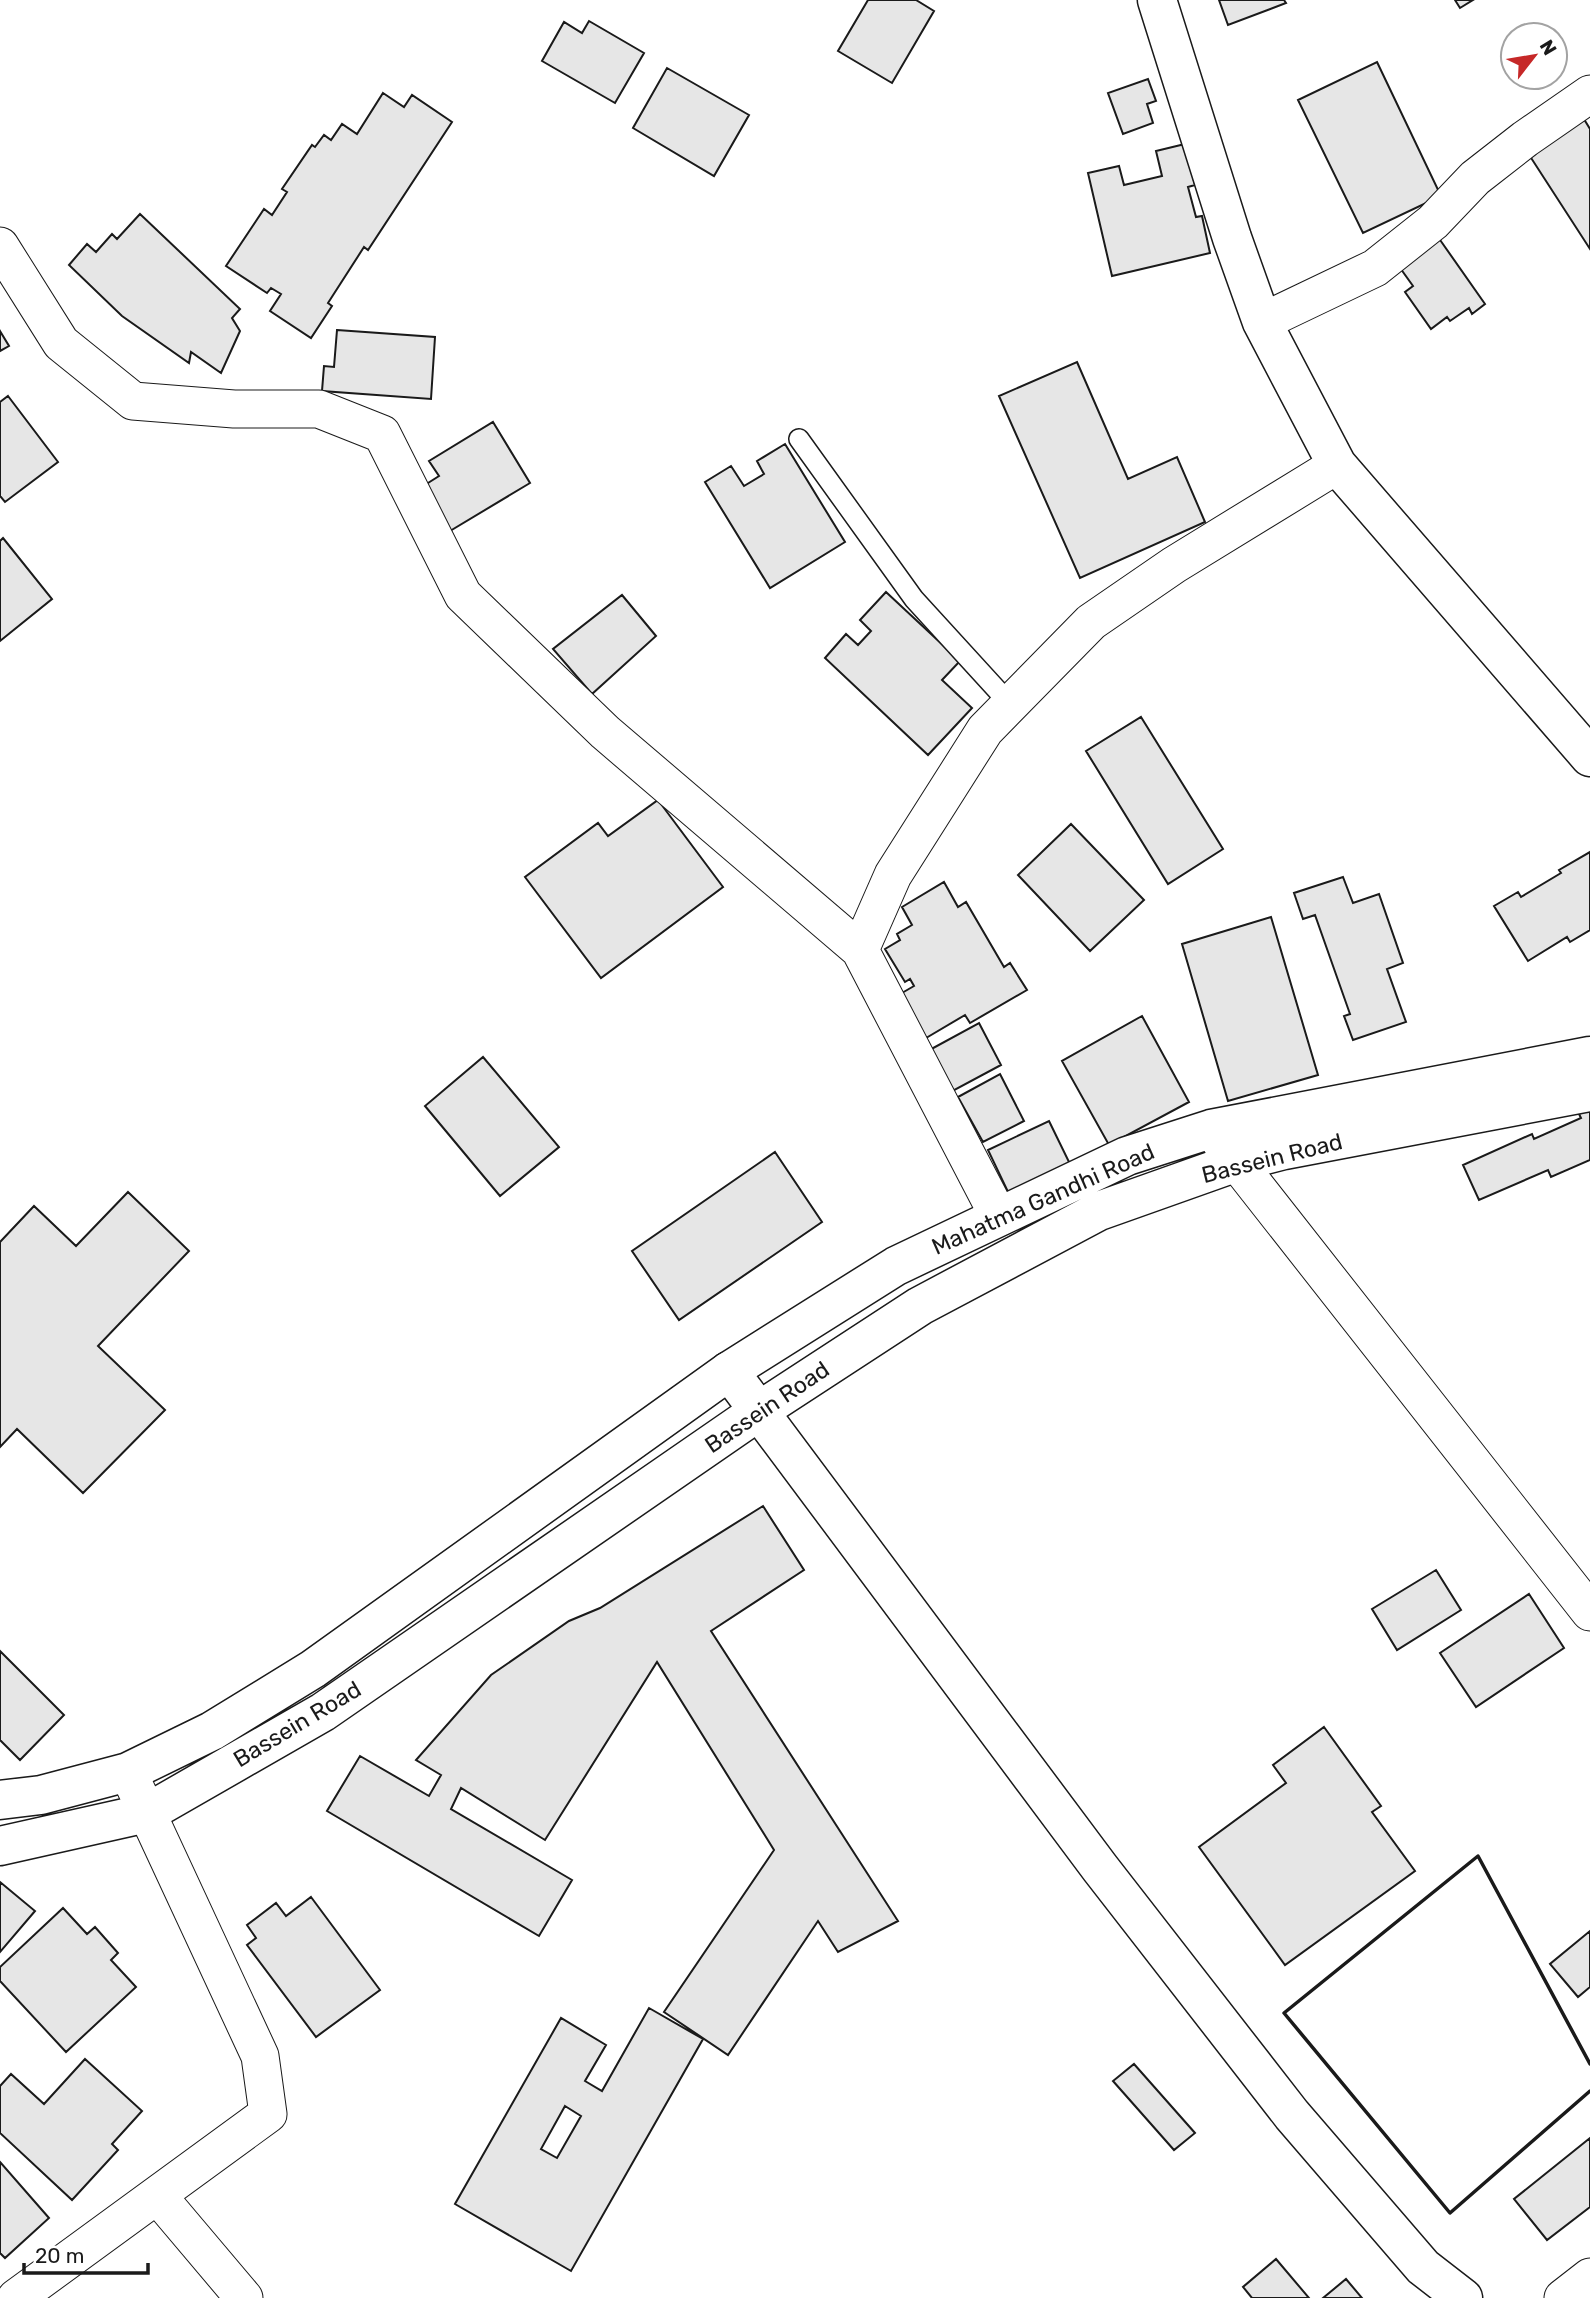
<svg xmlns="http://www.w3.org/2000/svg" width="1590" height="2298" viewBox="0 0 1590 2298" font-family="Rubik,sans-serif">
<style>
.building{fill:#e6e6e6;stroke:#1a1a1a;stroke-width:2;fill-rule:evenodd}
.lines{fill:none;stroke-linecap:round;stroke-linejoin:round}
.lane-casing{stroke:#1a1a1a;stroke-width:22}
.street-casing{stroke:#1a1a1a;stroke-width:39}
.secondary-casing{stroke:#1a1a1a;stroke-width:41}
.primary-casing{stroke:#1a1a1a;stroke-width:41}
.lane{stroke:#fff;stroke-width:19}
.street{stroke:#fff;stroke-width:37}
.secondary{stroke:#fff;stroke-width:38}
.primary{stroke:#fff;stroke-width:38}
.wall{stroke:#1a1a1a;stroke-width:3.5}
.labels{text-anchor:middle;stroke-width:5;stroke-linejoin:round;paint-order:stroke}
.street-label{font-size:23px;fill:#1a1a1a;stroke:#fff}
</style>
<rect width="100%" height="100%" fill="#fff"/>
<path class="building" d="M 868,0 L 916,0 L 934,11 L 892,83 L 838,51 Z
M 1219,0 L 1284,0 L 1286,3 L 1228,25 Z
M 1455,0 L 1473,0 L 1460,8 Z
M 589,21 L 644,53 L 615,103 L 542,61 L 564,22 L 582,33 Z
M 1377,62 L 1441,196 L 1363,233 L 1298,100 Z
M 667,68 L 749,115 L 714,176 L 633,128 Z
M 1148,79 L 1156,101 L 1147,104 L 1153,123 L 1123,134 L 1108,93 Z
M 383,93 L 404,107 L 412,95 L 452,122 L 368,250 L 364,247 L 328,303 L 332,306 L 311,338 L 270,311 L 281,294 L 271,288 L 267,293 L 226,266 L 264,209 L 272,215 L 287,192 L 282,189 L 312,145 L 315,147 L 324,135 L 331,140 L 342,124 L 357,134 Z
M 1579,111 L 1590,129 L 1590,249 L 1524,147 Z
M 1185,144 L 1195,185 L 1188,187 L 1196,217 L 1202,216 L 1210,253 L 1112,276 L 1088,173 L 1119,166 L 1124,185 L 1162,176 L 1156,151 Z
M 140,214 L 240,309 L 232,318 L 240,331 L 221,373 L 191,352 L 189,363 L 122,316 L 69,265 L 87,244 L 96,252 L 112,234 L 117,239 Z
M 1438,237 L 1485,304 L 1472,314 L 1469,308 L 1450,321 L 1447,317 L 1431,329 L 1405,292 L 1413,286 L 1398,265 Z
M 337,330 L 435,337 L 431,399 L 322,391 L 324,366 L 334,367 Z
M 0,331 L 9,346 L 0,351 Z
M 1077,362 L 1128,479 L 1177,457 L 1205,522 L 1080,578 L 999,396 Z
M 8,396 L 58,462 L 5,502 L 0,496 L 0,402 Z
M 493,422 L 530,483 L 445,534 L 417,490 L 439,476 L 429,461 Z
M 785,444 L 845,542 L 770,588 L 705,482 L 731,466 L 744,486 L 764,474 L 757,461 Z
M 3,538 L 52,599 L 0,641 L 0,541 Z
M 886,592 L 960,661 L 942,680 L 972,708 L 928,755 L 825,658 L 846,634 L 858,645 L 871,631 L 860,620 Z
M 622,595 L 656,636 L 592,694 L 553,649 Z
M 1141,717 L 1223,849 L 1168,884 L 1086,751 Z
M 658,800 L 723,887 L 601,978 L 525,877 L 598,823 L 608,836 Z
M 1071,824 L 1144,900 L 1090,951 L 1018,875 Z
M 1590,852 L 1590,930 L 1570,942 L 1567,937 L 1528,961 L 1494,906 L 1518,892 L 1521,897 L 1561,873 L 1559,870 Z
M 1343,877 L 1353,903 L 1379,894 L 1403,963 L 1387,969 L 1406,1022 L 1353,1040 L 1344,1016 L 1350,1014 L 1315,915 L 1303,919 L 1294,893 Z
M 944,882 L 958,907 L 966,902 L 1004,967 L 1010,963 L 1027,990 L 970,1023 L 965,1015 L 921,1041 L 895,997 L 914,986 L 910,979 L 905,982 L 885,949 L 900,940 L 897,934 L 912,925 L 902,907 Z
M 1271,917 L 1318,1075 L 1228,1101 L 1182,944 Z
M 1142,1016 L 1189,1102 L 1109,1145 L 1062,1061 Z
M 979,1023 L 1001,1065 L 947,1094 L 924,1053 Z
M 483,1057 L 559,1147 L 500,1196 L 425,1106 Z
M 1000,1074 L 1024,1121 L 983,1142 L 958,1097 Z
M 1590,1109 L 1590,1160 L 1551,1177 L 1548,1170 L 1479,1200 L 1463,1165 L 1532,1134 L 1534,1139 L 1581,1118 L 1579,1114 Z
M 1049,1121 L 1070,1164 L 1009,1194 L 988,1150 Z
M 775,1152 L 822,1222 L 679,1320 L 632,1251 Z
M 128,1192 L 189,1251 L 98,1346 L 165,1410 L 83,1493 L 17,1429 L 0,1447 L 0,1242 L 34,1206 L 76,1246 Z
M 763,1506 L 804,1570 L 711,1631 L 898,1921 L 838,1952 L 818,1921 L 728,2055 L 664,2012 L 774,1850 L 657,1662 L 545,1840 L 461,1788 L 451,1809 L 572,1880 L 539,1936 L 327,1811 L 360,1756 L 429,1796 L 441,1775 L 416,1760 L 491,1675 L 569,1621 L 600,1608 Z
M 1436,1570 L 1461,1610 L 1397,1650 L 1372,1609 Z
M 1529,1594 L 1564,1648 L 1476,1707 L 1440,1653 Z
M 0,1651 L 64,1715 L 20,1760 L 0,1740 Z
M 1324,1727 L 1381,1806 L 1372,1812 L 1415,1871 L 1285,1965 L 1199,1847 L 1286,1783 L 1273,1765 Z
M 0,1882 L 35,1911 L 0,1952 Z
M 311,1897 L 380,1990 L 316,2037 L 247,1945 L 256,1938 L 247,1925 L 276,1903 L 286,1916 Z
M 63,1908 L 87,1934 L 95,1927 L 118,1953 L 111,1960 L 136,1987 L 66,2052 L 0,1981 L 0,1967 Z
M 1590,1931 L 1590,1987 L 1578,1997 L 1550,1964 Z
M 649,2008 L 703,2039 L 571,2271 L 455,2204 L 561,2018 L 606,2045 L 585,2081 L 602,2091 ZM 565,2106 L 581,2116 L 557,2158 L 541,2149 Z
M 85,2059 L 142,2111 L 112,2144 L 118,2150 L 72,2200 L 0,2133 L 0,2086 L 11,2074 L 44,2104 Z
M 1134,2064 L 1195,2133 L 1174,2150 L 1113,2081 Z
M 1590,2138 L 1590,2207 L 1547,2240 L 1514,2199 Z
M 0,2162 L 49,2218 L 5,2258 L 0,2253 Z
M 1276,2259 L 1309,2298 L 1252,2298 L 1243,2287 Z
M 1346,2279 L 1362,2298 L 1323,2298 Z"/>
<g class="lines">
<defs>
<path id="lane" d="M 799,439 L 914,599 L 1010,704"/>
<path id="street" d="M 0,246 L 61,343 L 133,401 L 234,409 L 319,409 L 382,434 L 463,595 L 605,732 L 860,950
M 1262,322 L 1375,268 L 1433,222 L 1475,178 L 1525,139 L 1590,94
M 1220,1141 L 1590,1612
M 999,1217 L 860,950 L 893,875 L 985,730 L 1091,622 L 1174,565 L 1337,465
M 157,2195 L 244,2298
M 16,2298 L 268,2114 L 260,2056 L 128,1772
M 1563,2298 L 1590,2277"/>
<path id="secondary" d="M 1157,0 L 1232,238 L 1262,322 L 1337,465 L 1590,757
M 0,1800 L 41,1795 L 128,1772 L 212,1731 L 313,1669 L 729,1371
M 0,1846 L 147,1813 L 323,1712 L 759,1411"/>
<path id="primary" d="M 759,1411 L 920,1306 L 1099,1211 L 1237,1162 L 1284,1150 L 1590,1092
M 1463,2298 L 1423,2267 L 1292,2115 L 1100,1868 L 729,1371 L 896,1266 L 1127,1156 L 1211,1129 L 1590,1056"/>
</defs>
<use href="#lane" class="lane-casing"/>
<use href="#street" class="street-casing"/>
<use href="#secondary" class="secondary-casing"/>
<use href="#primary" class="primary-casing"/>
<use href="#lane" class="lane"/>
<use href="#street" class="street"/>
<use href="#secondary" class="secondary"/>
<use href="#primary" class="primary"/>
<path class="wall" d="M 1590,2064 L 1478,1856 L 1284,2013 L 1450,2213 L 1590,2091"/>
</g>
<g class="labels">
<g class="street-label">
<text transform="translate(1272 1158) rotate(-14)" y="8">Bassein Road</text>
<text transform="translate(1043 1199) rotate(-24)" y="8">Mahatma Gandhi Road</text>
<text transform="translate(767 1407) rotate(-34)" y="8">Bassein Road</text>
<text transform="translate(297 1724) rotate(-31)" y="8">Bassein Road</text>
</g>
</g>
<g transform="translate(1534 56) rotate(59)"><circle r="33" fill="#ffffff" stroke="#a3a3a3" stroke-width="2"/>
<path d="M0-5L12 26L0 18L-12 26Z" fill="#c62828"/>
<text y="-10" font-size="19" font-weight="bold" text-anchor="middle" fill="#1a1a1a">N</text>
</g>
<path d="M24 2263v10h124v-10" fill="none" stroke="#1a1a1a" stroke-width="3.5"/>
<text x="35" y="2263" font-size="21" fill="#1a1a1a" stroke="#ffffff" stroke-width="5" paint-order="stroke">20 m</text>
</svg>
